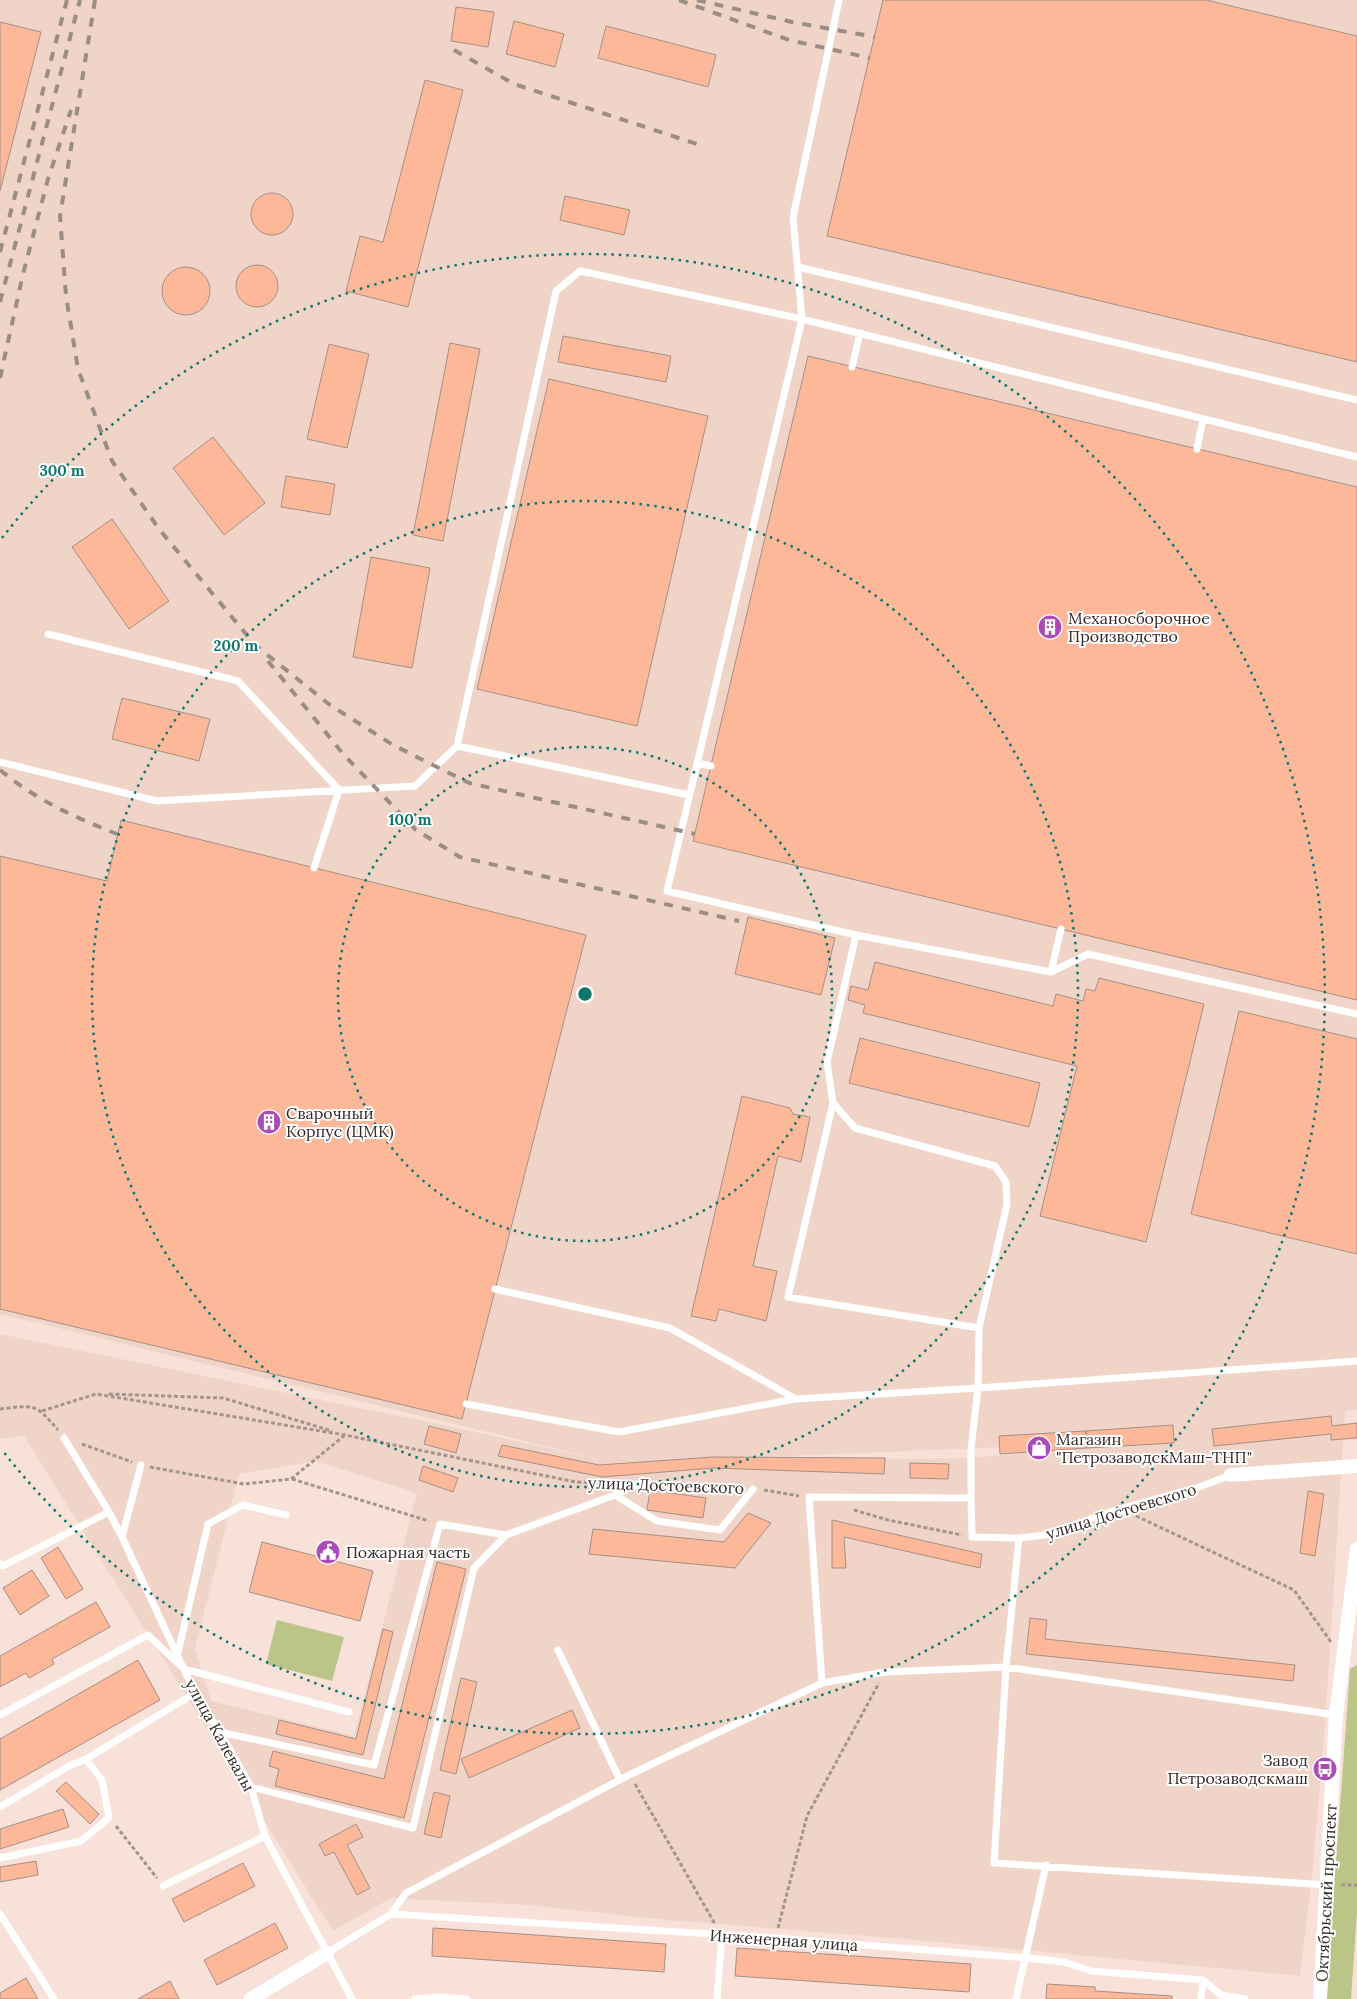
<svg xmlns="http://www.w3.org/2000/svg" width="1357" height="1999" viewBox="0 0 1357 1999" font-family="Lora,serif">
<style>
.built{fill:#f0d4c7;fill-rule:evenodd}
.green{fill:#bac587}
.building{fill:#fdb799;stroke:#a49088}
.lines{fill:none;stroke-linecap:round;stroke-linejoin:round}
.path{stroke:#a4948e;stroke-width:3;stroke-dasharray:4 2.5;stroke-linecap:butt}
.lane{stroke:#fff;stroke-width:7}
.street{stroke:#fff;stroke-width:14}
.rail{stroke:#9c8c86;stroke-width:4;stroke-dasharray:9 9;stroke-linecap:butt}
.ring{fill:none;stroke:#0f766e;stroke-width:2.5;stroke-dasharray:2.5 5}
.labels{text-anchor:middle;stroke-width:4;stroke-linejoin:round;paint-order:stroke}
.poi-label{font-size:16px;fill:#322a27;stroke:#fff;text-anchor:start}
.street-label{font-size:16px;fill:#322a27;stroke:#fff}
.centre{fill:#0f766e;stroke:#fff;stroke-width:2.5}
.ring-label{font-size:15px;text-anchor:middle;font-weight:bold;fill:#0f766e;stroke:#fff;stroke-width:4;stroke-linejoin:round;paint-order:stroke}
</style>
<rect width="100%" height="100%" fill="#f7e1d8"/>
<path class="built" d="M 0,0 L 1357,0 L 1357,1409 L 1345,1412 L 1325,1725 L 1312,1876 L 1300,1976 L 917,1940 L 656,1919 L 529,1905 L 391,1898 L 333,1931 L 24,1436 L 0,1439 L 0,1334 L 476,1432 L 615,1463 L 0,1314 ZM 1177,1440 L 968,1458 L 616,1464 L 616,1463 ZM 315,1461 L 417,1493 L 354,1736 L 211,1701 L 195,1649 L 239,1474 Z"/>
<path class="green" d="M 277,1620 L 344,1637 L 332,1681 L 266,1664 Z
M 1357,1665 L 1357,1912 L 1351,1999 L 1326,1999 L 1350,1669 Z"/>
<path class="building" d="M 883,0 L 1206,0 L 1357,36 L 1357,362 L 827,236 Z
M 456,7 L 494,12 L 488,47 L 451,41 Z
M 514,21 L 564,34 L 555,67 L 506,54 Z
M 0,22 L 41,32 L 0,191 Z
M 606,26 L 716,55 L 708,87 L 598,58 Z
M 425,80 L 463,90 L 408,307 L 346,291 L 360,236 L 383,242 Z
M251 214a21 21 0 1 1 42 0a21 21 0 1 1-42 0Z
M 565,196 L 630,210 L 624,235 L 560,220 Z
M236 286a21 21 0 1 1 42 0a21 21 0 1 1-42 0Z
M162 291a24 24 0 1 1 48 0a24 24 0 1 1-48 0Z
M 563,336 L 671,356 L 666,382 L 558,362 Z
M 450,343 L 480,349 L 443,541 L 413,535 Z
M 329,344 L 369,354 L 347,448 L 307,439 Z
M 808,356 L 1357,487 L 1357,1000 L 693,841 Z
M 549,379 L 708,416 L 637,726 L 477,689 Z
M 213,437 L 265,503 L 224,535 L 173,468 Z
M 286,476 L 335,484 L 330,515 L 281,507 Z
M 112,519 L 169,601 L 129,629 L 72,547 Z
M 371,557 L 430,568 L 412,668 L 353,657 Z
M 122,698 L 210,719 L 199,761 L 112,739 Z
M 121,820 L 586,935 L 462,1419 L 0,1309 L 0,856 L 107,881 Z
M 748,917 L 835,938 L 821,995 L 735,974 Z
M 875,962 L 1053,1006 L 1056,994 L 1083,1001 L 1086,989 L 1095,991 L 1099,978 L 1204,1004 L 1146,1242 L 1040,1216 L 1077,1066 L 863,1013 L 865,1005 L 848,1000 L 851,986 L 868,990 Z
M 1239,1011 L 1357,1039 L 1357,1254 L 1191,1214 Z
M 860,1038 L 1040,1083 L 1029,1127 L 849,1083 Z
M 742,1096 L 790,1108 L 793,1114 L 810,1117 L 801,1162 L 778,1156 L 753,1266 L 777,1271 L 766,1321 L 719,1309 L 716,1321 L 691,1316 Z
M 1331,1416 L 1332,1426 L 1357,1423 L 1357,1438 L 1331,1440 L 1331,1434 L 1214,1446 L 1212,1429 Z
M 1173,1425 L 1174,1443 L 1087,1448 L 1086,1431 Z
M 429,1426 L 461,1434 L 456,1453 L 424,1444 Z
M 1086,1431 L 1087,1448 L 1000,1454 L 999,1436 Z
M 502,1445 L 599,1465 L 714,1457 L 885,1458 L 884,1474 L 713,1468 L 602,1477 L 498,1456 Z
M 910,1463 L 949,1464 L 948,1479 L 910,1478 Z
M 423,1466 L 458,1478 L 453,1492 L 419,1480 Z
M 650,1490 L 706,1498 L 703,1518 L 647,1510 Z
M 1308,1491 L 1324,1494 L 1315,1556 L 1300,1553 Z
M 748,1513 L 771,1523 L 735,1568 L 589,1554 L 593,1529 L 724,1542 Z
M 832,1520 L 982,1554 L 980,1568 L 844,1537 L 846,1568 L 832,1568 Z
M 262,1542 L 373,1571 L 360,1621 L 249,1592 Z
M 58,1547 L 83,1589 L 66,1599 L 41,1558 Z
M 437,1562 L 466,1569 L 404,1818 L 275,1786 L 279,1769 L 269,1766 L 273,1751 L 384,1779 Z
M 32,1570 L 49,1596 L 20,1615 L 3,1588 Z
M 96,1602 L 110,1627 L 52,1659 L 54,1664 L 29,1678 L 26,1673 L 0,1687 L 0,1656 Z
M 1030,1618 L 1047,1620 L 1045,1639 L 1295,1665 L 1293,1681 L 1026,1654 Z
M 383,1629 L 393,1632 L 363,1755 L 276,1734 L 279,1720 L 356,1739 Z
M 138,1660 L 160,1700 L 0,1790 L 0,1739 Z
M 461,1678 L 477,1682 L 456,1774 L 440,1770 Z
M 572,1710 L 580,1728 L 469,1778 L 461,1759 Z
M 66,1782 L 99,1814 L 90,1824 L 56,1791 Z
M 434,1792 L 450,1796 L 441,1838 L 424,1834 Z
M 63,1809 L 69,1827 L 0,1849 L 0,1829 Z
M 356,1824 L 363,1837 L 347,1845 L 370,1888 L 357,1895 L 334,1852 L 325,1856 L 319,1844 Z
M 36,1861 L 38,1875 L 0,1882 L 0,1867 Z
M 243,1863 L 255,1886 L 184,1922 L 172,1899 Z
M 275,1923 L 288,1948 L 217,1985 L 204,1960 Z
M 433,1928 L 666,1944 L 664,1972 L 432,1956 Z
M 737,1948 L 971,1964 L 969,1992 L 735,1976 Z
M 26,1978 L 38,1999 L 0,1999 L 0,1993 Z
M 170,1981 L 179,1999 L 138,1999 Z
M 1047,1984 L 1095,1987 L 1095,1991 L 1172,1996 L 1172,1999 L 1046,1999 Z"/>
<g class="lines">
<path class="path" d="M 109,1394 L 223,1398 L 332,1431
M 0,1409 C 35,1405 35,1403 58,1430
M 42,1411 L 96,1394 L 345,1435 L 576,1482 L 613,1483
M 82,1444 L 132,1462
M 150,1467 L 244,1484 L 291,1479 L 344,1436
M 292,1479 L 429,1521
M 646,1484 L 740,1488
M 764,1490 L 799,1496
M 854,1510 L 888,1520 L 962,1535
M 1136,1516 L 1294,1590 L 1331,1642
M 635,1784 L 715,1924
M 116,1826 L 157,1878
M 1341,1885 L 1357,1885
M 778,1928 L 807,1816 L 879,1683"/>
<path class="lane" d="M 839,0 L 793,217 L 802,319 L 667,891 L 856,935 L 1051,972 L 1088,954 L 1357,1014
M 798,267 L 1357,400
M 852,367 L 860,333
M 1197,449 L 1203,419
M 48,634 L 238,681 L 339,790 L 314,868
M 457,746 L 556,291 L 580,271 L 802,319 L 1357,457
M 0,762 L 157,801 L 415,786 L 457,746 L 689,795
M 697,763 L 711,766
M 856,935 L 827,1062 L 833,1103 L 855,1128 L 995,1166 L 1006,1182 L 1007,1204 L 979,1328 L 978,1388 L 971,1449 L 971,1498
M 1051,972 L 1061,929
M 833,1103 L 788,1297 L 979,1328
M 495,1289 L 670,1328 L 796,1399 L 978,1388 L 1357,1361
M 466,1404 L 619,1432 L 795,1399
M 141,1465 L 122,1537 L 195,1693 L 220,1732 L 251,1787 L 265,1836 L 352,1999
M 615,1495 L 657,1521 L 720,1530 L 753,1489
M 109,1512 L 122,1537
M 1019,1538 L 1006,1667 L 994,1863 L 1327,1885
M 0,1564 L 3,1566 L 109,1512 L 64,1438
M 558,1650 L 620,1780
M 178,1653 L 208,1524 L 243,1505 L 286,1515
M 822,1683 L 809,1497 L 971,1498 L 972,1537 L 1019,1538 L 1045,1535 L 1119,1509 L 1199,1487 L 1231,1475
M 0,1715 L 148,1635 L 184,1669 L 349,1712
M 220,1732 L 374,1765 L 440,1524 L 506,1535
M 251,1787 L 413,1828 L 474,1568 L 506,1535 L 615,1495 L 637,1484
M 0,1807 L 69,1766 L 86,1759 L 195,1693
M 0,1858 L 81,1841 L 109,1818 L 102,1780 L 86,1759
M 163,1886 L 265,1836
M 0,1914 L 54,1999
M 391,1914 L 406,1893 L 629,1775 L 822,1683 L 885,1672 L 1006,1667 L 1336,1715
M 327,1953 L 391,1914 L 775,1938 L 1027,1958 L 1064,1962 L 1091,1971 L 1203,1980 L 1221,1995 L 1245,1999
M 415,1999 L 439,1997 L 467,1999
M 717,1999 L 722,1935
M 1016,1999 L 1046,1865
M 1201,1999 L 1203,1980"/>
<path class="street" d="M 1231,1475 L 1357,1466
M 251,1999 L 327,1953
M 1320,1999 L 1336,1715 L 1357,1549"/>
<path class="rail" d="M 95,0 L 60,216 L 66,296 L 78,369 L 112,461 L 159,529 L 255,645 L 330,705 L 393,745 L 469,783 L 695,834
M 679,0 L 789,40 L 870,58
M 697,0 L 792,22 L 875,37
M 454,50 L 514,84 L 700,145
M 0,252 L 67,0
M 0,302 L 80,0
M 0,378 L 23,274 L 48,179 L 71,110
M 268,661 L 344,755 L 416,830 L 460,857 L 739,921
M 0,770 C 38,801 72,816 117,834"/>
</g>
<g class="ring">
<circle cx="585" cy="994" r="247"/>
<circle cx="585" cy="994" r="493"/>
<path d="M2 538A740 740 0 1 1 2 1450"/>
</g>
<defs>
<symbol id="building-disc" viewBox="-11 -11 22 22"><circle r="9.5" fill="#ab4cb5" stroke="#fff"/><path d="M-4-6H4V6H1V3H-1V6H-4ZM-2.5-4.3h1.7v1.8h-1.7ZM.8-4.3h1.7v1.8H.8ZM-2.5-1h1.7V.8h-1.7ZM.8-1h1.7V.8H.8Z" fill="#fff"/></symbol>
<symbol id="shop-disc" viewBox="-11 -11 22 22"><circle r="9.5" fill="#ab4cb5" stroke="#fff"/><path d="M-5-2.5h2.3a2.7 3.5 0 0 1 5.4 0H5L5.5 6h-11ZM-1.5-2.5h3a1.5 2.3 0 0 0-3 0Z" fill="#fff"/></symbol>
<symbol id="civic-disc" viewBox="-11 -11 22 22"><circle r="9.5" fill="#ab4cb5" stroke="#fff"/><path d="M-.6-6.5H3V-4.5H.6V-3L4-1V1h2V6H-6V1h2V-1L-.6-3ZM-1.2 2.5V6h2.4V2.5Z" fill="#fff"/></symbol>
<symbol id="bus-disc" viewBox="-11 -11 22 22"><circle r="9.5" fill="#ab4cb5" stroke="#fff"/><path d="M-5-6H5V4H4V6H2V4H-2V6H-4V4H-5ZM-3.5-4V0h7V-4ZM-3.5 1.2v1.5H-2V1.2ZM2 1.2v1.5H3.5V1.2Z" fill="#fff"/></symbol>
</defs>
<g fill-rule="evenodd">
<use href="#building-disc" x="1036" y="613" width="28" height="28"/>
<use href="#building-disc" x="255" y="1108" width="28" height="28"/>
<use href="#shop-disc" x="1025" y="1434" width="28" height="28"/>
<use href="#civic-disc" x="314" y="1538" width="28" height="28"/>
<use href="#bus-disc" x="1311" y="1755" width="28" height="28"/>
</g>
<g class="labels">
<g class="poi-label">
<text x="1068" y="624">Механосборочное<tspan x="1068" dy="18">Производство</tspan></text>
<text x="286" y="1119">Сварочный<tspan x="286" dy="18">Корпус (ЦМК)</tspan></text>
<text x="1056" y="1445">Магазин<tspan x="1056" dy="18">"ПетрозаводскМаш-ТНП"</tspan></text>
<text x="346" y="1558">Пожарная часть</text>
<text x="1308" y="1766" text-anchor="end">Завод<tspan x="1308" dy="18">Петрозаводскмаш</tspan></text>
</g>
<g class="street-label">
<text transform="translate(666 1485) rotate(2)" y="6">улица Достоевского</text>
<text transform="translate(1121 1511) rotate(-17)" y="6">улица Достоевского</text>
<text transform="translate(220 1735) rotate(61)" y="6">улица Калевалы</text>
<text transform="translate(1326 1893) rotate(-87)" y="6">Октябрьский проспект</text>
<text transform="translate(784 1940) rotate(4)" y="6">Инженерная улица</text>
</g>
</g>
<circle cx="585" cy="994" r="8" class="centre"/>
<g class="ring-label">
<text x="62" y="476">300 m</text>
<text x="236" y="651">200 m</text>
<text x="410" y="825">100 m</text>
</g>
</svg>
